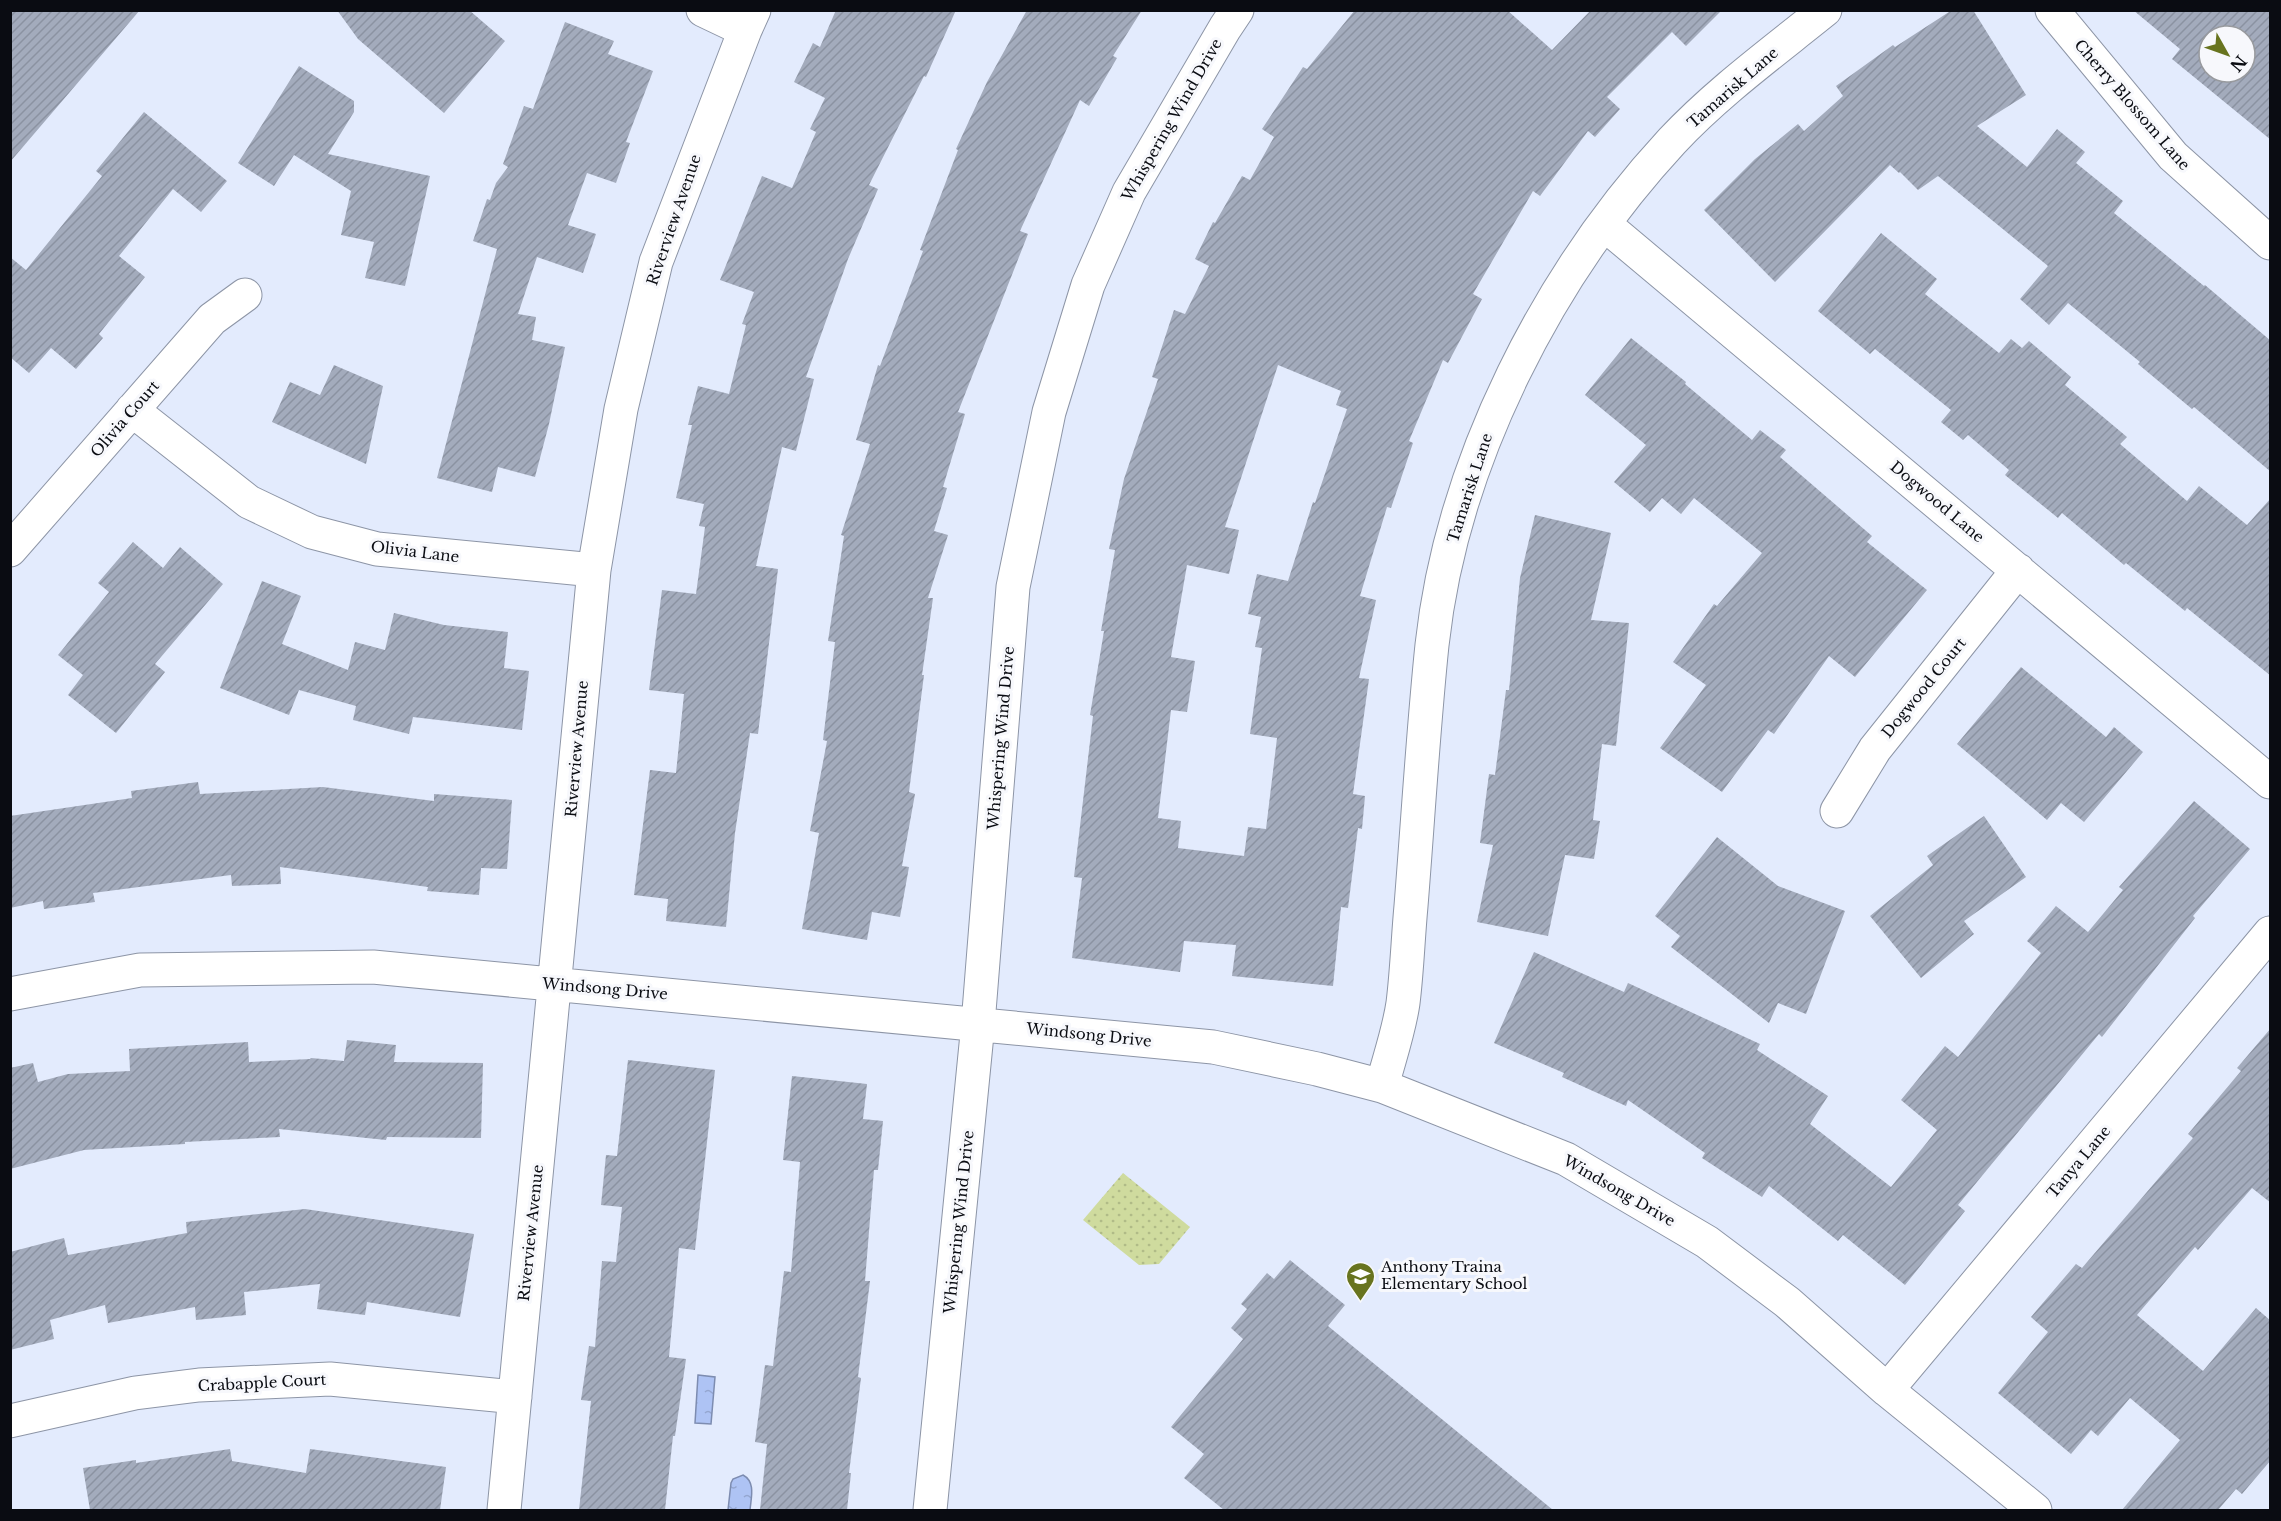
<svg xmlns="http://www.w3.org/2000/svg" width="2281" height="1521" viewBox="0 0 2281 1521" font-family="'Libre Baskerville',serif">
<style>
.park{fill:url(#park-dots)}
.water{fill:url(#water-ripples);stroke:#7d8cb0;stroke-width:1.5}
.building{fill:url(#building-hatch);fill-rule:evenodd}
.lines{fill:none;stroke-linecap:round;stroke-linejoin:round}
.minor-casing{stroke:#8d95a6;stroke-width:35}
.minor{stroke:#fff;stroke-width:33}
.labels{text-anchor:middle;stroke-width:6;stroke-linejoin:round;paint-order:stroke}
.street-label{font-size:15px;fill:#0a0c12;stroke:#f7f8fc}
.poi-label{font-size:15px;fill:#0a0c12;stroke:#f7f8fc;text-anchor:start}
</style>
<defs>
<pattern id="park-dots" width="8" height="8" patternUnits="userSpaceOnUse" patternTransform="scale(1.5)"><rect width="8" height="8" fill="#cfdb9e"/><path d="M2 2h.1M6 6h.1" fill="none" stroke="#b0bb87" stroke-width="1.8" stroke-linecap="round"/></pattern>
<pattern id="water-ripples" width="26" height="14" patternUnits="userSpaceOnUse" patternTransform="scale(1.5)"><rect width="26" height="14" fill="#aec3f4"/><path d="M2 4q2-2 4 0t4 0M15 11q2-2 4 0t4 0" fill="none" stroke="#94a6d0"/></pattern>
<pattern id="building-hatch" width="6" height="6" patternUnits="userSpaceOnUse" patternTransform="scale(1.5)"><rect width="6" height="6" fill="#a3abbc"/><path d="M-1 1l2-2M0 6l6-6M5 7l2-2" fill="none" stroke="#8b92a1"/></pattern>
</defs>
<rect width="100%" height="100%" fill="#e3ebfd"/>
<path class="park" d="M 1123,1173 L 1190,1227 L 1159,1264 L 1139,1265 L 1083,1220 Z"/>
<path class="water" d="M 698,1375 L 715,1377 L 711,1424 L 695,1423 Z
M 743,1475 C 756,1482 751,1498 750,1510 L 728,1510 L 731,1483 L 733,1479 Z"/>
<path class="building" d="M 10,10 L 140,10 L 10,162 Z
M 337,10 L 469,10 L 505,41 L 444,113 L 358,39 Z
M 836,10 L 956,10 L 926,77 L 924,76 L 869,185 L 878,189 L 848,259 L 806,377 L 814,379 L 796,451 L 782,447 L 756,566 L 778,569 L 758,734 L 750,733 L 735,833 L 726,927 L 666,921 L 668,899 L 634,895 L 650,770 L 676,773 L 684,694 L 649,690 L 662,590 L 696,594 L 705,527 L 699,526 L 704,504 L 676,498 L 692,425 L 688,425 L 698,386 L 729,394 L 746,325 L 742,324 L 754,292 L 720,280 L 762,176 L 792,188 L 816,132 L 810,129 L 825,98 L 794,82 L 813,43 L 820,47 Z
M 1027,10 L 1142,10 L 1113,56 L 1117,58 L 1089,106 L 1080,100 L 1020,231 L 1028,234 L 958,412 L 965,414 L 943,487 L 947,488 L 934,531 L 948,535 L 928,598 L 933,598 L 922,675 L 924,675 L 909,792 L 915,794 L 902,866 L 909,867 L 900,917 L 872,912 L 867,940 L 802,929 L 819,833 L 810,831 L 827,741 L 823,740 L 835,642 L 828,641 L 844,536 L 841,535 L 870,444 L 856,440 L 878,365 L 880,366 L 923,251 L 920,250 L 958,150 L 956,149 L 987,82 Z
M 1355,10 L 1507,10 L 1552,50 L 1591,10 L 1722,10 L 1686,46 L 1672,32 L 1607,97 L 1620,109 L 1595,137 L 1588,131 L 1540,196 L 1533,191 L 1473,294 L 1482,299 L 1448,363 L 1443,360 L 1409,441 L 1413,443 L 1391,508 L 1387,507 L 1360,596 L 1376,600 L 1359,678 L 1369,679 L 1353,794 L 1365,796 L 1362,829 L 1358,828 L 1348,908 L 1341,907 L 1333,986 L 1232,976 L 1236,945 L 1184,941 L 1180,972 L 1072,958 L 1082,878 L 1074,877 L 1093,716 L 1090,715 L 1104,631 L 1101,631 L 1115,550 L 1109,549 L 1124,479 L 1158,379 L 1152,377 L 1174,310 L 1185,314 L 1209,266 L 1195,259 L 1213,222 L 1215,223 L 1242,176 L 1250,180 L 1274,137 L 1262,129 L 1303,67 L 1307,69 ZM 1278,365 L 1341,391 L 1336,405 L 1347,409 L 1315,503 L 1313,502 L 1288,581 L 1257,574 L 1248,614 L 1261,617 L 1255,647 L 1262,648 L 1250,734 L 1277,738 L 1266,829 L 1248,827 L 1244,856 L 1178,848 L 1181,821 L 1158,818 L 1171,710 L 1187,712 L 1195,661 L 1171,657 L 1187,565 L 1229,574 L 1239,530 L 1225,527 Z
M 1952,10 L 1973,10 L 2026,95 L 1977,126 L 2027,167 L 2057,129 L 2085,152 L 2076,163 L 2123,201 L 2114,213 L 2204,286 L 2205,285 L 2271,341 L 2271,472 L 2194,407 L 2192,409 L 2138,364 L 2140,362 L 2068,303 L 2049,325 L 2020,299 L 2048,266 L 1938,176 L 1918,190 L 1900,172 L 1899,173 L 1890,165 L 1775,282 L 1704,210 L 1755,159 L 1798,124 L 1804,131 L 1843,96 L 1836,86 L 1893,45 L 1895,47 Z
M 2133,10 L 2271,10 L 2271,140 L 2172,59 L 2180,49 ZM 2209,36 L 2245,36 L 2245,72 L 2209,72 Z
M 565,22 L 614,41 L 608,54 L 653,71 L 626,142 L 630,143 L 616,183 L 587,173 L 568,225 L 596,234 L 583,273 L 537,257 L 518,314 L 536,317 L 532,340 L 565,347 L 549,424 L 535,477 L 498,467 L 492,492 L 437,478 L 497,249 L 473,241 L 487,199 L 490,200 L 496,183 L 508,167 L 503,164 L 524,106 L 533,109 Z
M 299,66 L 354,101 L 354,112 L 328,154 L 430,176 L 405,286 L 365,278 L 374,242 L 341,235 L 351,191 L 294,155 L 274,186 L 238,163 Z
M 144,112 L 227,181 L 201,212 L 173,189 L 119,256 L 145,277 L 99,334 L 103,338 L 76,369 L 51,348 L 29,373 L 10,357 L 10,257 L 26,270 L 102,176 L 96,171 Z
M 1881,233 L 1937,279 L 1925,294 L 1999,353 L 2011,339 L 2022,348 L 2029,341 L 2071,377 L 2065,385 L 2127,437 L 2120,444 L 2187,501 L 2199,486 L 2247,525 L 2271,498 L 2271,676 L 2187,608 L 2185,611 L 2126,563 L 2124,565 L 2062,513 L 2058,518 L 2005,475 L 2009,470 L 1968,435 L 1963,440 L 1941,422 L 1951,410 L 1875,349 L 1870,354 L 1818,311 Z
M 1631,338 L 1686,382 L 1685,384 L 1752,440 L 1760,430 L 1786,450 L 1780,457 L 1872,536 L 1867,542 L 1927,590 L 1855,677 L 1829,656 L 1774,734 L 1768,730 L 1722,792 L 1660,748 L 1706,685 L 1673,662 L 1714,604 L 1717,606 L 1762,553 L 1694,498 L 1681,514 L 1662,498 L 1650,512 L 1614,482 L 1646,445 L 1585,395 Z
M 334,365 L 383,386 L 366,464 L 272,422 L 290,382 L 320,395 Z
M 1535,515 L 1611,533 L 1591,620 L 1629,623 L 1616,746 L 1602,744 L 1593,820 L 1600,821 L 1594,859 L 1565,855 L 1548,936 L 1477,922 L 1493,845 L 1480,843 L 1489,774 L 1495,775 L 1506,690 L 1509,690 L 1520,578 Z
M 133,542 L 163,568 L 180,547 L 223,584 L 155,664 L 165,672 L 116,733 L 68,695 L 83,675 L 58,655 L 109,592 L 98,583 Z
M 262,581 L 301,596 L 282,644 L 348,670 L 355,642 L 385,650 L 394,613 L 444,625 L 508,632 L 504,668 L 529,671 L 522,730 L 413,717 L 409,734 L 353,720 L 356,706 L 299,690 L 289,715 L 220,688 Z
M 2021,667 L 2106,737 L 2114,727 L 2143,752 L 2084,822 L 2061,803 L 2047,820 L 1957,744 Z
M 198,782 L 200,794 L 323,787 L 434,801 L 434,794 L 512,800 L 507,869 L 481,868 L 479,895 L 427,891 L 428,887 L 280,867 L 281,884 L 232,886 L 231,875 L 93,893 L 95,902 L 44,909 L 43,901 L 10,908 L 10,816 L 132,798 L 131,791 Z
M 2194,801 L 2250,849 L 2193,916 L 2195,918 L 2102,1037 L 2099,1034 L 1958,1205 L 1965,1211 L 1905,1285 L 1843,1235 L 1838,1241 L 1769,1186 L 1762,1197 L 1702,1158 L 1705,1153 L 1628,1100 L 1626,1106 L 1562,1077 L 1564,1073 L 1494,1043 L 1534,952 L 1624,992 L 1628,983 L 1760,1044 L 1757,1050 L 1828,1096 L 1810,1124 L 1891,1187 L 1937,1130 L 1901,1100 L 1945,1046 L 1958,1057 L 2025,973 L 2041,953 L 2027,941 L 2056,906 L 2088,932 L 2123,890 L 2119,887 Z
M 1984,816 L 2026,877 L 1964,921 L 1974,934 L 1921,978 L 1870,916 L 1933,865 L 1927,856 Z
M 1717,837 L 1778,886 L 1845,911 L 1806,1014 L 1778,1003 L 1769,1023 L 1671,947 L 1680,936 L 1655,916 Z
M 2271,1028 L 2271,1203 L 2252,1188 L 2198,1250 L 2195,1247 L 2137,1315 L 2203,1371 L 2256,1308 L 2271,1321 L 2271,1460 L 2242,1494 L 2236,1489 L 2218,1510 L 2122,1510 L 2180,1440 L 2130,1398 L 2098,1436 L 2091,1430 L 2071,1454 L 1998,1393 L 2048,1332 L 2031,1317 L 2076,1264 L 2082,1268 L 2193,1138 L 2188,1134 L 2241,1071 L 2237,1068 Z
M 347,1040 L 396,1045 L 394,1062 L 483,1063 L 481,1138 L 387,1137 L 386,1140 L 279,1129 L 280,1137 L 185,1142 L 185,1144 L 84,1150 L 10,1169 L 10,1068 L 33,1063 L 38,1082 L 68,1074 L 130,1071 L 129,1049 L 248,1042 L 249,1062 L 310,1059 L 311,1058 L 344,1061 Z
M 628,1060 L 715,1070 L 695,1250 L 679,1248 L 669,1357 L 686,1359 L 675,1436 L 673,1436 L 665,1510 L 579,1510 L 591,1401 L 581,1400 L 589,1346 L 595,1347 L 602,1261 L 616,1262 L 622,1207 L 601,1205 L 606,1155 L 617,1156 Z
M 792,1076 L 867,1084 L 863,1119 L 883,1121 L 878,1170 L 874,1170 L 865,1281 L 870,1281 L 858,1377 L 861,1378 L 849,1473 L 851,1473 L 847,1510 L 760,1510 L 767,1444 L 755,1442 L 765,1365 L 773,1366 L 784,1271 L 791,1272 L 800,1162 L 783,1160 Z
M 305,1209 L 474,1234 L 460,1317 L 367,1302 L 365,1315 L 317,1309 L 320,1284 L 244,1292 L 246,1315 L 196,1320 L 195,1307 L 108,1323 L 105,1305 L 50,1320 L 54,1339 L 10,1350 L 10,1252 L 64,1238 L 68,1255 L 187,1233 L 186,1222 Z
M 1290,1260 L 1345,1305 L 1328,1326 L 1553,1510 L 1224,1510 L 1184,1478 L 1204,1454 L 1171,1427 L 1243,1339 L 1231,1328 L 1247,1309 L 1241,1304 L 1267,1273 L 1274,1279 Z
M 230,1449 L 232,1461 L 306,1473 L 310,1449 L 446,1467 L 440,1510 L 90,1510 L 83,1468 L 136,1460 L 136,1463 Z"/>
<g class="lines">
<defs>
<path id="minor" d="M 703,10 L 745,30
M 2052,10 L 2173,156 L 2270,243
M 1604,224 L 2270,782
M 132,410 L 249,502 L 312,532 L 377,549 L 594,570
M 10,550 L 212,319 L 245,295
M 1837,811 L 1875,749 L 2018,570
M 10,994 L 140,970 L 373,967 L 1213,1047 L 1317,1069 L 1382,1086 L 1566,1159 L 1707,1242 L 1787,1302 L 1887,1390 L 2035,1510
M 1382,1086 C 1389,1059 1399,1031 1403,1003 C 1407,971 1408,938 1411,906 C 1418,819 1423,732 1432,645 C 1452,462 1548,275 1672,141 C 1718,92 1773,52 1825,10
M 1887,1390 L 2270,933
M 10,1421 L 135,1393 L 199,1385 L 330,1379 L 515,1397
M 504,1510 L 594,570 L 621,409 L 656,262 L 745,30 L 754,10
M 930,1510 L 978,1024 L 1013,587 L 1049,412 L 1088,285 L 1129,192 L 1225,28 L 1237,10"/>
</defs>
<use href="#minor" class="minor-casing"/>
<use href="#minor" class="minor"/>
</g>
<defs>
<symbol id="school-pin" viewBox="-11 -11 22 30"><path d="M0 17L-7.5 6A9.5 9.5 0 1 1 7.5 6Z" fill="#68741f" stroke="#f7f8fc"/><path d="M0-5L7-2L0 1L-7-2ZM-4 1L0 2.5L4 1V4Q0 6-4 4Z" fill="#fff"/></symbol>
</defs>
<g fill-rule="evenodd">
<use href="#school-pin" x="1344" y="1260" width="33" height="45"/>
</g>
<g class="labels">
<g class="street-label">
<text transform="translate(1733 88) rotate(-41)" y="5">Tamarisk Lane</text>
<text transform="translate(2132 105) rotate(49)" y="5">Cherry Blossom Lane</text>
<text transform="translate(1172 120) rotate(-60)" y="5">Whispering Wind Drive</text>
<text transform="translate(674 220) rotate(-71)" y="5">Riverview Avenue</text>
<text transform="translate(125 419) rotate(-49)" y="5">Olivia Court</text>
<text transform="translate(1470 488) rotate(-72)" y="5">Tamarisk Lane</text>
<text transform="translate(1937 502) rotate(40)" y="5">Dogwood Lane</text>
<text transform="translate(415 552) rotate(7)" y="5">Olivia Lane</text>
<text transform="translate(1924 688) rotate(-51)" y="5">Dogwood Court</text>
<text transform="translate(1001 738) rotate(-85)" y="5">Whispering Wind Drive</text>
<text transform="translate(577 749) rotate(-85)" y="5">Riverview Avenue</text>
<text transform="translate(605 989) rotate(5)" y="5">Windsong Drive</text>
<text transform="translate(1089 1035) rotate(6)" y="5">Windsong Drive</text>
<text transform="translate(2079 1162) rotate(-50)" y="5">Tanya Lane</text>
<text transform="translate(1619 1191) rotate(30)" y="5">Windsong Drive</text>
<text transform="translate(959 1222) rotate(-84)" y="5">Whispering Wind Drive</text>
<text transform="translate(531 1233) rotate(-84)" y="5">Riverview Avenue</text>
<text transform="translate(262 1383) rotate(-3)" y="5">Crabapple Court</text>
</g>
<g class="poi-label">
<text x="1381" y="1272">Anthony Traina<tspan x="1381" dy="17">Elementary School</tspan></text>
</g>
</g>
<rect width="2281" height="1521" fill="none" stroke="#0a0c12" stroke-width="24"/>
<g transform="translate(2227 54) rotate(130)"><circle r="28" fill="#f7f8fc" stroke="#989a9e" stroke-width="1.5"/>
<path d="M0-4.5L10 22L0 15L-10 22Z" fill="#68741f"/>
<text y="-9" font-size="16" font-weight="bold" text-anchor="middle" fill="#0a0c12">N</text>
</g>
</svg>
